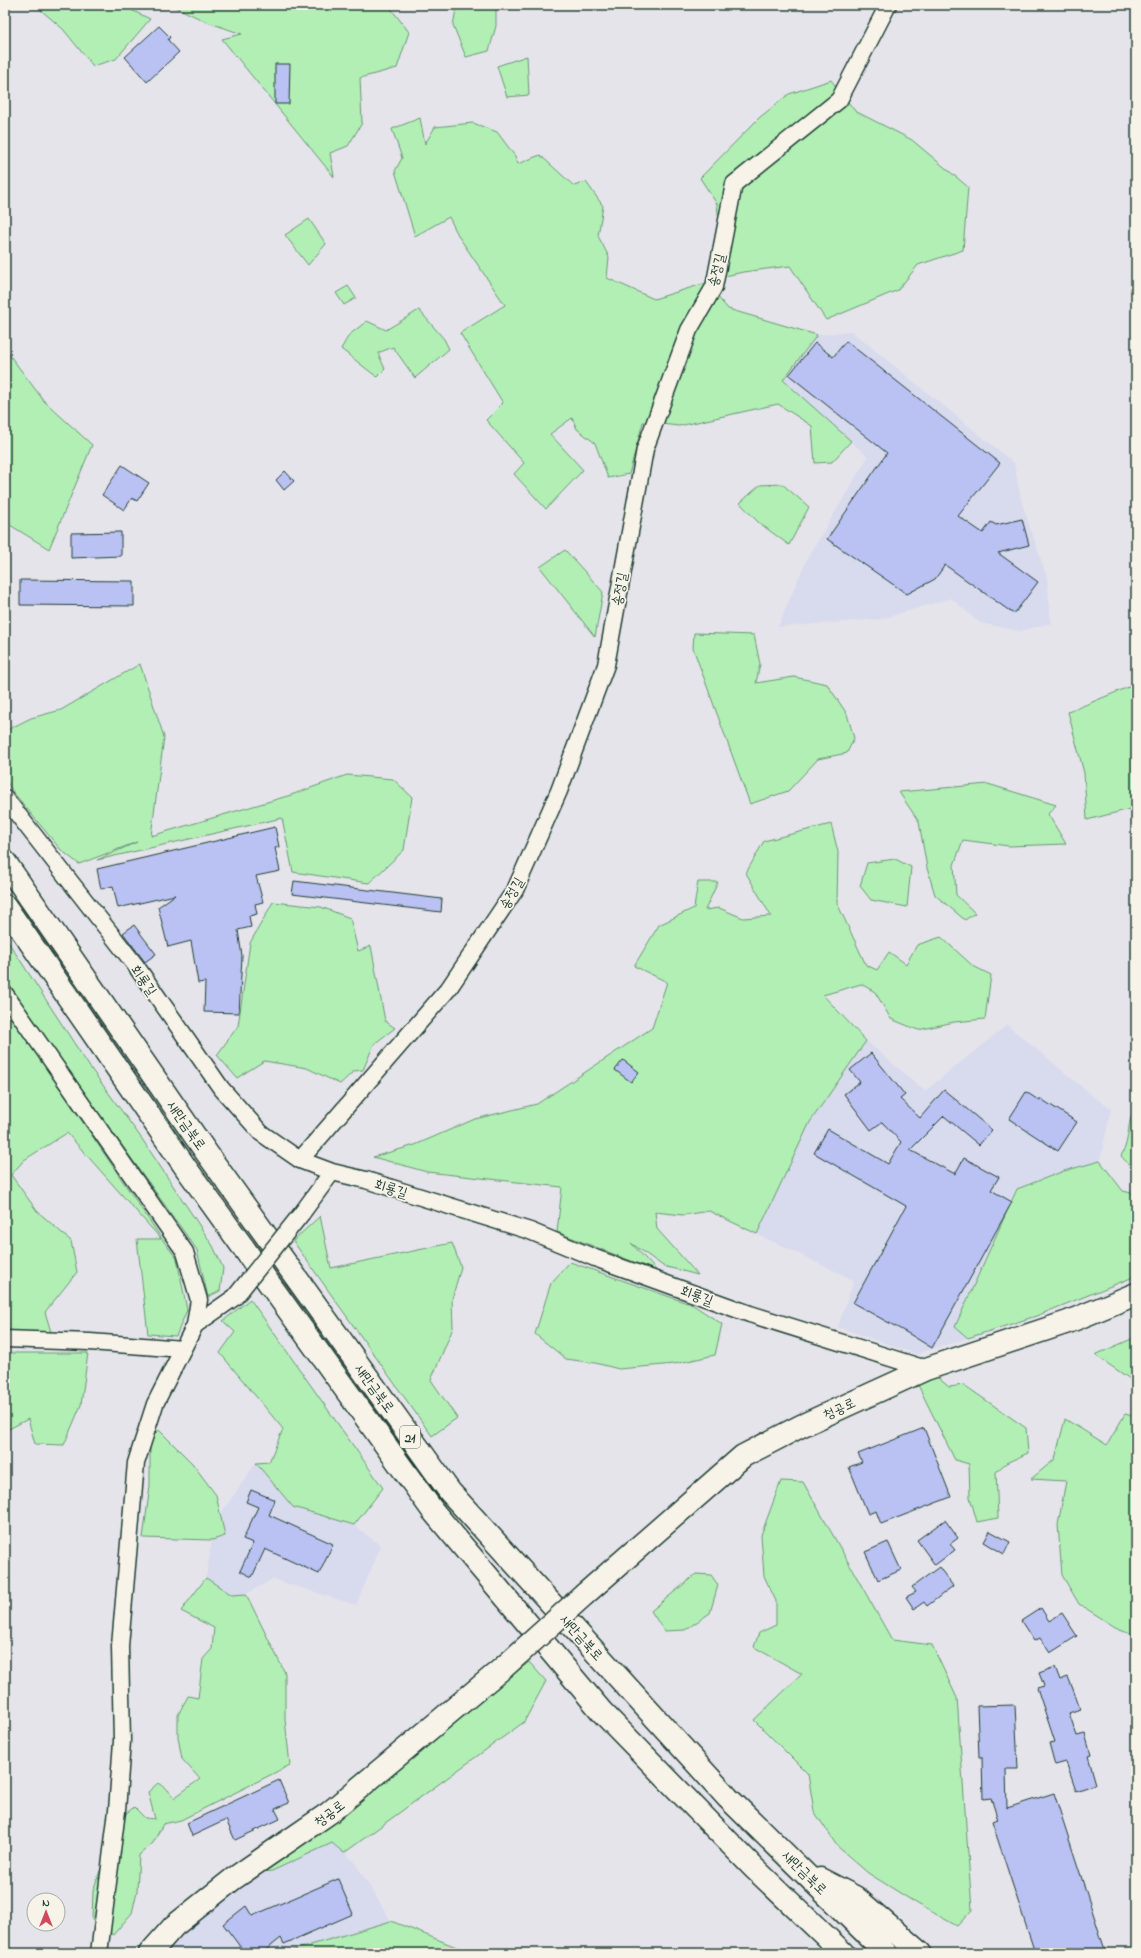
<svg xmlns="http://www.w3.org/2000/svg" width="1141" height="1958" viewBox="0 0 1141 1958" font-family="'Indie Flower','Poor Story',sans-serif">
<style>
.built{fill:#d8daed}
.green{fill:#b2efb5;stroke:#689674}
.building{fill:#bac2f3;stroke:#1f3d34}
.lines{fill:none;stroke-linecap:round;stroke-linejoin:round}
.street-casing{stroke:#1f3d34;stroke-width:19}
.secondary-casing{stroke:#1f3d34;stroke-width:25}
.highway-casing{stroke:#1f3d34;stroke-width:25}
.street{stroke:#f7f3e8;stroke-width:16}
.secondary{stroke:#f7f3e8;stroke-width:22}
.highway{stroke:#f7f3e8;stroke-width:22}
.street-bridge-casing{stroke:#1f3d34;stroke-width:19;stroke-linecap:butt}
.secondary-bridge-casing{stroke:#1f3d34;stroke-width:25;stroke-linecap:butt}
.street-bridge{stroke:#f7f3e8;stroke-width:16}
.secondary-bridge{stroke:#f7f3e8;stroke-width:22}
.labels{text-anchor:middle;stroke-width:3.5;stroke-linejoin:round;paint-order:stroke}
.shield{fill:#f7f3e8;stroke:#60746a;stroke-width:1}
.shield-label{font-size:13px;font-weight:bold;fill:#1f3d34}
.street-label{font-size:14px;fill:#1f3d34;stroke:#f7f3e8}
</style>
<rect width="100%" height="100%" fill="#e5e4eb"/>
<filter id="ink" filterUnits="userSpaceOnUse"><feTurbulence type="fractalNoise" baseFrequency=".025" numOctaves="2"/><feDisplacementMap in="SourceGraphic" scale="8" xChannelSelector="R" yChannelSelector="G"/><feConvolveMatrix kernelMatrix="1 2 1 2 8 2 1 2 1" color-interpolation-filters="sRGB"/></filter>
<g filter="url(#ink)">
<path class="built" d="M 851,331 L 1014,463 L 1021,500 L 1047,578 L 1051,623 L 1020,631 L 980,623 L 951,598 L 881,619 L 778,627 L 807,559 L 868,457 L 783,380 L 817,335 Z
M 1007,1025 L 1093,1096 L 1111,1109 L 1100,1161 L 1064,1171 L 1016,1189 L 955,1327 L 968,1338 L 916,1354 L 838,1327 L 854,1280 L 757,1234 L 810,1122 L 866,1041 L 925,1091 Z
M 256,1463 L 293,1507 L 354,1525 L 381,1546 L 356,1605 L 273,1579 L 246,1594 L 232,1595 L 206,1578 L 212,1540 L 225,1535 L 220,1515 Z
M 332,1843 L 354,1861 L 391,1921 L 284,1953 L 164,1953 L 199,1917 L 249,1881 Z"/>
<path class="green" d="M 35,5 L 121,5 L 150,19 L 116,59 L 93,66 L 63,29 Z
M 171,5 L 388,5 L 409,32 L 397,68 L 360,78 L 362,123 L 348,146 L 330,153 L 334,177 L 222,39 L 242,34 L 207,22 Z
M 457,5 L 496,5 L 496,26 L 489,51 L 466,57 L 453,25 Z
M 527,56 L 529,95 L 507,97 L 497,66 Z
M 831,80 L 855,111 L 912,140 L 968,187 L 963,250 L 918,265 L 898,290 L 826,320 L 790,266 L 743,272 L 725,276 L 717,204 L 700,178 L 759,118 L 789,94 Z
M 420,118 L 425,144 L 435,127 L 473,123 L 497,132 L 515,156 L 518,164 L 540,155 L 574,186 L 586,182 L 603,206 L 598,236 L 609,257 L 607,278 L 654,299 L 706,283 L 728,309 L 817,335 L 783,380 L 851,441 L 832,462 L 815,463 L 812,426 L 778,404 L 679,426 L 643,422 L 629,474 L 608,478 L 595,443 L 577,429 L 572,418 L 550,434 L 583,470 L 546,509 L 514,474 L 524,463 L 486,420 L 503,403 L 460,333 L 505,305 L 459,237 L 449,217 L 415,236 L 395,171 L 402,158 L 392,129 Z
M 309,219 L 326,244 L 308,265 L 285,235 Z
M 348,286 L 356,298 L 344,305 L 336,293 Z
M 419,310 L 444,339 L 449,349 L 415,378 L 393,347 L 378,353 L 385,369 L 377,377 L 341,349 L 349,335 L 367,321 L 386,330 Z
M 5,349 L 44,401 L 92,445 L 49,549 L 5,522 Z
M 782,484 L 809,507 L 789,545 L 758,522 L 740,503 L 760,485 Z
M 565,550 L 603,592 L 595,637 L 540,567 Z
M 694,633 L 754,635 L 760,664 L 756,683 L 794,677 L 827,684 L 847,714 L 854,738 L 847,753 L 818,759 L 788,791 L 750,804 L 693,648 Z
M 140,664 L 164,737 L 151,836 L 291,795 L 347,775 L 393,779 L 412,797 L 404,850 L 369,883 L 293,872 L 282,818 L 97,860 L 137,842 L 79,864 L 61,850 L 13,792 L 5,779 L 5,731 L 31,718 L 61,710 Z
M 1136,684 L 1136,800 L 1130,809 L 1087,820 L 1084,773 L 1068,712 Z
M 988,784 L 1056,805 L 1048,814 L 1066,844 L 1009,846 L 963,840 L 954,865 L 956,895 L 975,913 L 965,920 L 935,895 L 927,868 L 919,822 L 899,792 Z
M 831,824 L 838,852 L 837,903 L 866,965 L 877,970 L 889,952 L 906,964 L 917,945 L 941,937 L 973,966 L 991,975 L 985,1019 L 954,1022 L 918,1030 L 891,1019 L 875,992 L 861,984 L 823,995 L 866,1041 L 810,1122 L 757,1234 L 709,1211 L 683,1215 L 655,1212 L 657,1229 L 698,1275 L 663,1266 L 631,1243 L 657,1271 L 557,1232 L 562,1187 L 427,1172 L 373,1157 L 415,1145 L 475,1119 L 537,1104 L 652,1028 L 667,982 L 634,966 L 659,925 L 694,908 L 698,882 L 718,882 L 705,910 L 719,908 L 743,918 L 771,916 L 746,873 L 764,841 Z
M 895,859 L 911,867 L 907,907 L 871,900 L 860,886 L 867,863 Z
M 273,902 L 321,907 L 350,918 L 358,951 L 371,946 L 385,1021 L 395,1028 L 374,1044 L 363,1070 L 354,1071 L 340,1084 L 307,1068 L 264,1061 L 237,1078 L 217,1055 L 238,1026 L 250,943 Z
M 5,937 L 89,1066 L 142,1139 L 213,1246 L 223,1268 L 220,1291 L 208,1297 L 197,1250 L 5,982 Z
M 5,1007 L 162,1239 L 177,1259 L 187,1310 L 176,1336 L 148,1334 L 137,1239 L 161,1239 L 67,1133 L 24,1160 L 11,1175 L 37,1211 L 71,1241 L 77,1272 L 45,1312 L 51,1332 L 5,1332 Z
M 1136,1106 L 1136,1172 L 1121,1156 C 1131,1140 1126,1120 1136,1106 Z
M 1100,1161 L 1123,1191 L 1136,1194 L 1136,1276 L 1036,1316 L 968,1338 L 955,1327 L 1017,1189 L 1064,1171 Z
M 320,1216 L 331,1268 L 452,1243 L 461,1267 L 452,1299 L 453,1328 L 431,1380 L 457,1418 L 432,1436 L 293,1241 Z
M 570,1262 L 693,1305 L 722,1324 L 715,1355 L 674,1364 L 619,1369 L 595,1363 L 566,1359 L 535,1334 L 551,1283 Z
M 250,1299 L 383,1488 L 354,1525 L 293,1507 L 256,1463 L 269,1462 L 283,1429 L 220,1353 L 235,1332 L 223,1321 Z
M 1136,1337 L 1136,1383 L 1095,1355 Z
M 5,1353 L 88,1353 L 81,1405 L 64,1445 L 35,1444 L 28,1419 L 5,1431 Z
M 937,1377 L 949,1387 L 964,1385 L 1026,1428 L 1028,1453 L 1006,1463 L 996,1472 L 998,1518 L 977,1522 L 970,1497 L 969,1464 L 955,1460 L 917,1383 Z
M 1125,1414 L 1136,1417 L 1136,1636 L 1120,1630 L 1079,1604 L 1062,1575 L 1058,1525 L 1066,1481 L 1031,1479 L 1055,1459 L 1065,1419 L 1107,1445 Z
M 159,1430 L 192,1463 L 216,1495 L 225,1536 L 212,1540 L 143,1538 L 150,1486 L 150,1439 Z
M 781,1481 L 803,1482 L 892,1640 L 932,1645 L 957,1698 L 972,1910 L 957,1926 L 916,1903 L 868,1873 L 837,1846 L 814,1811 L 808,1774 L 754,1720 L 802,1674 L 754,1647 L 759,1633 L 776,1625 L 776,1601 L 764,1576 L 761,1535 Z
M 696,1574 L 711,1575 L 718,1585 L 710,1613 L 685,1630 L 664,1631 L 651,1611 Z
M 206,1578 L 232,1595 L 246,1594 L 285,1673 L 285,1720 L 290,1765 L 181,1820 L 163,1824 L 153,1843 L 139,1855 L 137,1891 L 132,1913 L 113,1935 L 92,1919 L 93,1891 L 102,1865 L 123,1816 L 134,1807 L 145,1818 L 155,1819 L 148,1792 L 158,1783 L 168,1790 L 174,1798 L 200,1779 L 182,1759 L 178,1737 L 178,1715 L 188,1696 L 198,1698 L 203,1659 L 212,1649 L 214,1628 L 181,1611 Z
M 529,1662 L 546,1681 L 524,1722 L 344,1853 L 332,1843 L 272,1871 L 261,1872 Z
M 391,1921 L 464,1950 L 463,1953 L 284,1953 Z"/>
<path class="building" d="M 159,26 L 170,37 L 168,40 L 179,52 L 147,82 L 125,57 Z
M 275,64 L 290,64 L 289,104 L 275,104 Z
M 846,341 L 1000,463 L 958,516 L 983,533 L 991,522 L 996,525 L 1022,519 L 1029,545 L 998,553 L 1038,582 L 1014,614 L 945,565 L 935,579 L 907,594 L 827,539 L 887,453 L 789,375 L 815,343 L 833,357 Z
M 122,465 L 149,483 L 137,501 L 132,498 L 124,510 L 102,495 Z
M 285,471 L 294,481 L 284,490 L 276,480 Z
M 121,532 L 121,556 L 71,558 L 71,533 Z
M 20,580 L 134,581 L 134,606 L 20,605 Z
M 275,827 L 279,847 L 275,848 L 280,871 L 256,876 L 263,902 L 255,904 L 257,914 L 249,916 L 251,927 L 238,930 L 242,956 L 239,1013 L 204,1012 L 205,982 L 198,983 L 191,941 L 168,947 L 158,907 L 175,895 L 118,908 L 113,886 L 101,889 L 97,869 Z
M 294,881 L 442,899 L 441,912 L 292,894 Z
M 134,925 L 156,954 L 145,962 L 123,933 Z
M 871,1053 L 905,1095 L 900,1099 L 920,1118 L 944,1090 L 992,1130 L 979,1145 L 944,1116 L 910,1150 L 955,1174 L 964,1158 L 999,1177 L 991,1190 L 1012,1202 L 932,1348 L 911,1335 L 853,1303 L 906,1206 L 814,1153 L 828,1129 L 888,1164 L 901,1142 L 882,1122 L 871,1130 L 844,1094 L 860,1082 L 850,1070 Z
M 623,1060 L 639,1072 L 631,1082 L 615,1070 Z
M 1026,1092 L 1040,1101 L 1041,1099 L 1077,1122 L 1058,1151 L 1009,1119 Z
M 924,1428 L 951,1497 L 881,1524 L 876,1511 L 868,1514 L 849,1467 L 862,1462 L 858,1454 Z
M 251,1490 L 275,1500 L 269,1515 L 333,1544 L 319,1574 L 265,1549 L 252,1577 L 240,1571 L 253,1543 L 243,1539 L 258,1507 L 246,1502 Z
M 945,1520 L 958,1538 L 950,1544 L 955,1550 L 935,1565 L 917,1540 Z
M 990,1531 L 1010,1542 L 1004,1554 L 984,1542 Z
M 888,1542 L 901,1570 L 878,1580 L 865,1552 Z
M 939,1567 L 953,1586 L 927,1606 L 924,1602 L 914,1609 L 906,1597 L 916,1592 L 912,1587 Z
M 1041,1608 L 1049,1621 L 1062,1613 L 1077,1636 L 1050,1653 L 1040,1638 L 1034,1641 L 1021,1621 Z
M 1055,1667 L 1060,1680 L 1068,1677 L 1073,1689 L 1080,1709 L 1069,1713 L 1077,1736 L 1085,1734 L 1091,1755 L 1088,1756 L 1096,1784 L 1076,1791 L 1066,1762 L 1055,1765 L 1049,1743 L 1055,1742 L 1037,1688 L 1044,1686 L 1039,1673 Z
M 1015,1705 L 1018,1769 L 1006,1769 L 1007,1808 L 1054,1793 L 1106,1953 L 1035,1953 L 992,1822 L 998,1820 L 991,1798 L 983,1799 L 982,1757 L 979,1757 L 977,1706 Z
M 279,1780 L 289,1803 L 275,1809 L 280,1819 L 235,1840 L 226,1820 L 192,1836 L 187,1823 Z
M 338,1879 L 353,1914 L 284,1944 L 281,1938 L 262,1953 L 245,1953 L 223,1924 L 246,1906 L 252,1916 Z"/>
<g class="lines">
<defs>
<path id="street" d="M 5,798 L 136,966 L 221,1088 L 261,1133 L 300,1160 L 332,1172 L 366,1180 L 530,1231 L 595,1258 L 750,1314 L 926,1369
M 5,994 L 185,1252 L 199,1300 L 195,1325 L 155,1404 L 136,1463 L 120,1646 L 122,1741 L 117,1811 L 99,1953
M 300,1160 L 449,988 L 515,890 L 559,791 L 606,665 L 645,449 L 689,330 L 714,287 L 734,184 L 839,100 L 888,5
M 302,1213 L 332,1172
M 195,1325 L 235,1297
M 5,1339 L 90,1342 L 183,1349"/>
<path id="secondary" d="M 585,1594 L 743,1456 L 801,1426 L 926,1369 L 1068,1322 L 1136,1294
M 150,1953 L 174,1926 L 233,1879 L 329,1813 L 504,1667"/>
<path id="highway" d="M 5,862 L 206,1152 L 450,1492 L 728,1798 L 886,1953
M 5,906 L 186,1168 L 433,1511 L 602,1712 L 754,1868 L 843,1953
M 820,1879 L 855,1897 L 920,1953"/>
</defs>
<use href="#street" class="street-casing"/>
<use href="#secondary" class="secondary-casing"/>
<use href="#highway" class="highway-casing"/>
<use href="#street" class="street"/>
<use href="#secondary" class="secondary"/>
<use href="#highway" class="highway"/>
<defs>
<path id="street-bridge" d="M 235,1297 L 302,1213"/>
<path id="secondary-bridge" d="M 504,1667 L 585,1594"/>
</defs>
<use href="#street-bridge" class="street-bridge-casing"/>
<use href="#secondary-bridge" class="secondary-bridge-casing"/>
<use href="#street-bridge" class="street-bridge"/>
<use href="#secondary-bridge" class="secondary-bridge"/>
</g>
</g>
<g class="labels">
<rect class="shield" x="400" y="1426" width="20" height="22" rx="3"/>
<g class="shield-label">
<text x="410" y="1442">21</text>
</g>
<g class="street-label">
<text transform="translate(716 270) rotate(-76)" y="5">송정길</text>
<text transform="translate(619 589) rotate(-80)" y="5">송정길</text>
<text transform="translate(511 893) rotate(-60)" y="5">송정길</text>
<text transform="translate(144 980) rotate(55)" y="5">회룡길</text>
<text transform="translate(187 1125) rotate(55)" y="5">새만금북로</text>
<text transform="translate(391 1188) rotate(17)" y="5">회룡길</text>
<text transform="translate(697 1295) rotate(20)" y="5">회룡길</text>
<text transform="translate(375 1388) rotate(54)" y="5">새만금북로</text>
<text transform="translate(839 1408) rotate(-25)" y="5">청공로</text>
<text transform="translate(582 1637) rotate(48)" y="5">새만금북로</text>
<text transform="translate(329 1813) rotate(-37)" y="5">청공로</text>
<text transform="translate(805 1872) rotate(45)" y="5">새만금북로</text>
</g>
</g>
<rect width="1141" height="1958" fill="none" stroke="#f7f3e8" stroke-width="20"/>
<rect x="10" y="10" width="1121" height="1938" fill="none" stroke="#1f3d34" stroke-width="1.5" filter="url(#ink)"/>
<g transform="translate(46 1912)"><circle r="19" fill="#f7f3e8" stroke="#a1aaa0"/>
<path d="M0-3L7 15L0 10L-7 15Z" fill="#d1495b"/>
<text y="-6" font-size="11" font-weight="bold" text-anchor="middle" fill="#1f3d34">N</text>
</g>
</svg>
